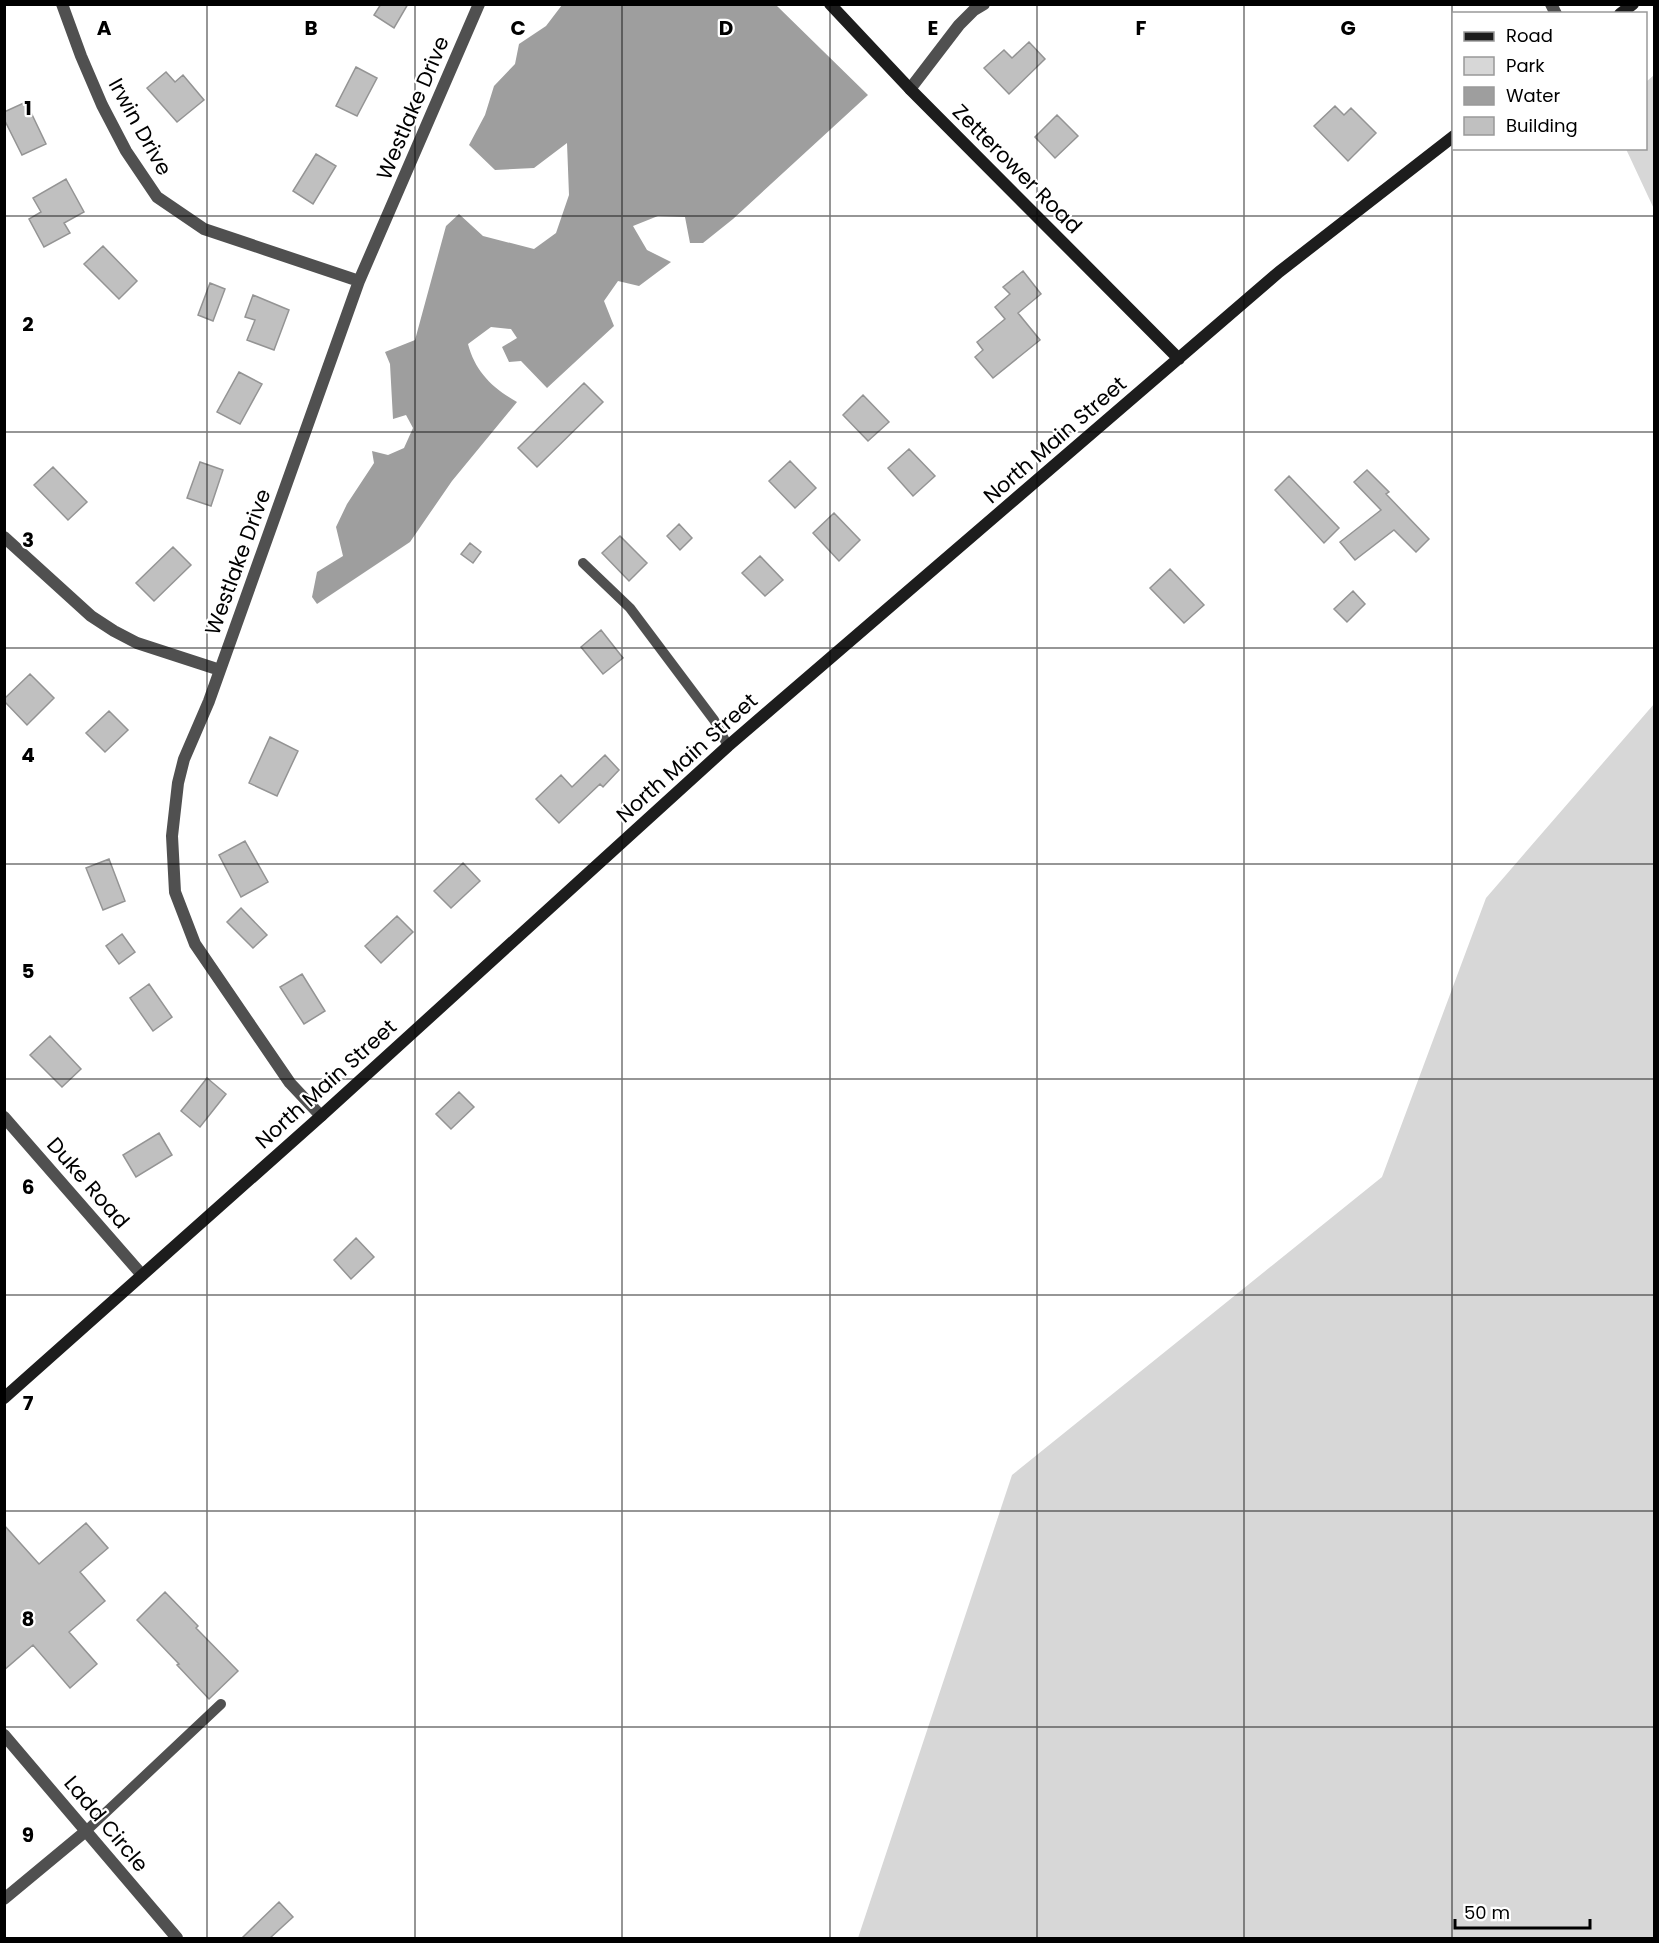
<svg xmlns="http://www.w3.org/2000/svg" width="1659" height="1943" viewBox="0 0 1659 1943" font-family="Poppins,sans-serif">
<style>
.green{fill:#d7d7d7}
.water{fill:#9e9e9e}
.building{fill:#c0c0c0;stroke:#949494;stroke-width:1.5}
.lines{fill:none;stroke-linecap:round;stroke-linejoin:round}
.lane{stroke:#505050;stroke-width:10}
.street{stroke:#505050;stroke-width:12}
.secondary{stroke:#1d1d1d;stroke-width:12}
.grid{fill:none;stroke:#000;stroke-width:1.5;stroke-opacity:0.55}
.labels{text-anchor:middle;stroke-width:4.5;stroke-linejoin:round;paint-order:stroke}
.street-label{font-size:21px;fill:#000;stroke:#fff}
.grid-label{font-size:20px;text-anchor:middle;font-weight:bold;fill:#000;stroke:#fff;stroke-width:4.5;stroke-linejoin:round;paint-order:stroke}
</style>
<rect width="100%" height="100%" fill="#fff"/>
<path class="green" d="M 1654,75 L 1654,209 L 1626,149 L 1646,148 L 1646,82 Z
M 1654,704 L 1654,1938 L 858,1938 L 1012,1475 L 1382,1177 L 1486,898 Z"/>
<path class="water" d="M 562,5 L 776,5 L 868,95 L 733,219 L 703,243 L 690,243 L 685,217 L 658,216 L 633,226 L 647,250 L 671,262 L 639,286 L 618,281 L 604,301 L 614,326 L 547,388 L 521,361 L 509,362 L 502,347 L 517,338 L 511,329 L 491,327 L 468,344 C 475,371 492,388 517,402 L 452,481 L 410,542 L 317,604 L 312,597 L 317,572 L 343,556 L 336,527 L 347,504 L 374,463 L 372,451 L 388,455 L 404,448 L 413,428 L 406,415 L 393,419 L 390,364 L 385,352 L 415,340 L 446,226 L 459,214 L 483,236 L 534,249 L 556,233 L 569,195 L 567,143 L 534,168 L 495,170 L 469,145 L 485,115 L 494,86 L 515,64 L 519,44 L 546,26 Z"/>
<path class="building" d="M 381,4 L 408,4 L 394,28 L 374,15 Z
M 1029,42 L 1045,59 L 1009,94 L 984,68 L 1004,50 L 1012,58 Z
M 356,67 L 377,78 L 357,116 L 336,106 Z
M 166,72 L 175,82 L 183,75 L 204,100 L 177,122 L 147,88 Z
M 26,102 L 46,144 L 22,155 L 4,119 L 4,112 Z
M 1335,106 L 1344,115 L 1351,108 L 1376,133 L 1348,161 L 1314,126 Z
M 1057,115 L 1078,136 L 1055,158 L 1035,137 Z
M 316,154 L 336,166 L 313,204 L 293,191 Z
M 66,179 L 84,212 L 64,223 L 70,233 L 44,247 L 29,219 L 41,212 L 33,198 Z
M 103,246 L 137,281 L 119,299 L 84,264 Z
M 1023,271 L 1041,294 L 1018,313 L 1040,340 L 993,378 L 975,357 L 983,350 L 977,342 L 1005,319 L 995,307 L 1010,294 L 1003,287 Z
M 210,283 L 225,289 L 213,321 L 198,315 Z
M 253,295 L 289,310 L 274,350 L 247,340 L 255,320 L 245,317 Z
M 239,372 L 262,384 L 240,424 L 217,412 Z
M 584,383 L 603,402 L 537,467 L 518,448 Z
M 863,395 L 889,422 L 868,441 L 843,415 Z
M 909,449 L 935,476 L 913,496 L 888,468 Z
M 790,461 L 816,488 L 795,508 L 769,481 Z
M 200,462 L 223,470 L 211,506 L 187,498 Z
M 53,467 L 87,502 L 68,520 L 34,485 Z
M 1367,470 L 1389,492 L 1386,494 L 1429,539 L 1416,552 L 1394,530 L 1355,560 L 1340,542 L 1381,510 L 1354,482 Z
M 1289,476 L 1339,528 L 1324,543 L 1275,490 Z
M 834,513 L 860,540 L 839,561 L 813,533 Z
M 679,524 L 692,538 L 680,550 L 667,536 Z
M 620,536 L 647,563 L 629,581 L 602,553 Z
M 470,543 L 481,552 L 473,563 L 461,554 Z
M 173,547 L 191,565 L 154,601 L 136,583 Z
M 760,556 L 783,580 L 765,596 L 742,573 Z
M 1170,569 L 1204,605 L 1184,623 L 1150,588 Z
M 1353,591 L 1365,604 L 1347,622 L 1334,609 Z
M 601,630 L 623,658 L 603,674 L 581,647 Z
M 30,674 L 54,698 L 27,725 L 4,701 L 4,699 Z
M 109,711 L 128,730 L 105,752 L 86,733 Z
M 270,737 L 298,751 L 277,796 L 249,783 Z
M 605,755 L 619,770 L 603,787 L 600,784 L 559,823 L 536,799 L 561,775 L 572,787 Z
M 245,841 L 268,882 L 241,897 L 219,855 Z
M 109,859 L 125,901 L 103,910 L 86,868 Z
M 463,863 L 480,881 L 451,908 L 434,891 Z
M 241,908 L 267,935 L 253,948 L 227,922 Z
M 397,916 L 413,932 L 381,963 L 365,946 Z
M 122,934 L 135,952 L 119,964 L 106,946 Z
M 302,974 L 325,1011 L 304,1024 L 280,987 Z
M 149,984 L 172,1017 L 153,1031 L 130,998 Z
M 50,1036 L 81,1069 L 62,1087 L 30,1055 Z
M 207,1078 L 226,1094 L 200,1127 L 181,1111 Z
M 459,1092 L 474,1107 L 451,1129 L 436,1114 Z
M 159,1133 L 172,1155 L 136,1177 L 123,1155 Z
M 356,1238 L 374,1257 L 351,1279 L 334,1260 Z
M 86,1523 L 108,1548 L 80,1572 L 105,1601 L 69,1632 L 97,1664 L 70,1688 L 33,1645 L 4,1670 L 4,1525 L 39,1564 Z
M 165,1592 L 198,1626 L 196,1628 L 238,1671 L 209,1699 L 177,1665 L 179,1664 L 137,1620 Z
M 279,1902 L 293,1917 L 270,1938 L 242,1938 Z"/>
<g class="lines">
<path class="lane" d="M 583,563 L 630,608 L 714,720 L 728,746
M 86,1831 L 221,1704"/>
<path class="street" d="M 62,4 L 81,56 L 102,105 L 126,151 L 157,197 L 204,229 L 359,281
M 1551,4 L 1556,14
M 910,89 L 959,25 L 974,10 L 984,4
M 4,537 L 91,616 L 114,631 L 137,643 L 220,670
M 321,1116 L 290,1083 L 195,944 L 175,892 L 172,836 L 178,783 L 184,759 L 209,701 L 359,281 L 479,4
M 4,1117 L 142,1275
M 4,1735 L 177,1938
M 4,1899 L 86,1831"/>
<path class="secondary" d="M 830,4 L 910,89 L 1179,359
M 1620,14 L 1633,4
M 4,1398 L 321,1116 L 728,746 L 1279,272 L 1454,136"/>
</g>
<path class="grid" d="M 207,4 L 207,1938M 415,4 L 415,1938M 622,4 L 622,1938M 830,4 L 830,1938M 1037,4 L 1037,1938M 1244,4 L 1244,1938M 1452,4 L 1452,1938M 4,216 L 1654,216M 4,432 L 1654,432M 4,648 L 1654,648M 4,864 L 1654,864M 4,1079 L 1654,1079M 4,1295 L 1654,1295M 4,1511 L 1654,1511M 4,1727 L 1654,1727"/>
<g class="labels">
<g class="street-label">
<text transform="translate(413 108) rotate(-67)" y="7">Westlake Drive</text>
<text transform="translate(140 127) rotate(61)" y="7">Irwin Drive</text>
<text transform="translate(1017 169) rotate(45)" y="7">Zetterower Road</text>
<text transform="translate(1055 440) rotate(-41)" y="7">North Main Street</text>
<text transform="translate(238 562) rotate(-70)" y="7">Westlake Drive</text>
<text transform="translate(687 758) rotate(-42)" y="7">North Main Street</text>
<text transform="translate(326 1084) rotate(-42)" y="7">North Main Street</text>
<text transform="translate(88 1183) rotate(49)" y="7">Duke Road</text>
<text transform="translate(106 1824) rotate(50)" y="7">Ladd Circle</text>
</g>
</g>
<g class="grid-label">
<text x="104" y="35">A</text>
<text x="311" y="35">B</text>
<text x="518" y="35">C</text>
<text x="726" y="35">D</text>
<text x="933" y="35">E</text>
<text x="1141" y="35">F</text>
<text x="1348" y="35">G</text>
<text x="28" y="115">1</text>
<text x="28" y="331">2</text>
<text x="28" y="547">3</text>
<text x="28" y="762">4</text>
<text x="28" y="978">5</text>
<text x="28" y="1194">6</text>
<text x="28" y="1410">7</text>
<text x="28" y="1626">8</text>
<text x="28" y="1842">9</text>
</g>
<rect width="1659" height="1943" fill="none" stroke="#000000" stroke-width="12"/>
<rect x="1452" y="12" width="195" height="138" fill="#ffffff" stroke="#999999" stroke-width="1.5"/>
<rect x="1464" y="32" width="30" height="9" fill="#1d1d1d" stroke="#999999" stroke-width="1.5"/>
<text x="1506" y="42" font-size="18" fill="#000000">Road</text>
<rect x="1464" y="57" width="30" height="18" fill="#d7d7d7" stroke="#999999" stroke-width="1.5"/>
<text x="1506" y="72" font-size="18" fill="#000000">Park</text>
<rect x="1464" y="87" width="30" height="18" fill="#9e9e9e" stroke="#999999" stroke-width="1.5"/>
<text x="1506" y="102" font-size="18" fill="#000000">Water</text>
<rect x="1464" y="117" width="30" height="18" fill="#c0c0c0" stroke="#999999" stroke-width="1.5"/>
<text x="1506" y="132" font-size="18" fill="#000000">Building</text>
<path d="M1455 1919v9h135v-9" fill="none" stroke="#000000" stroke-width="3"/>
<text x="1464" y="1919" font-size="18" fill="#000000" stroke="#ffffff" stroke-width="4.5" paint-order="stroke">50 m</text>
</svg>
